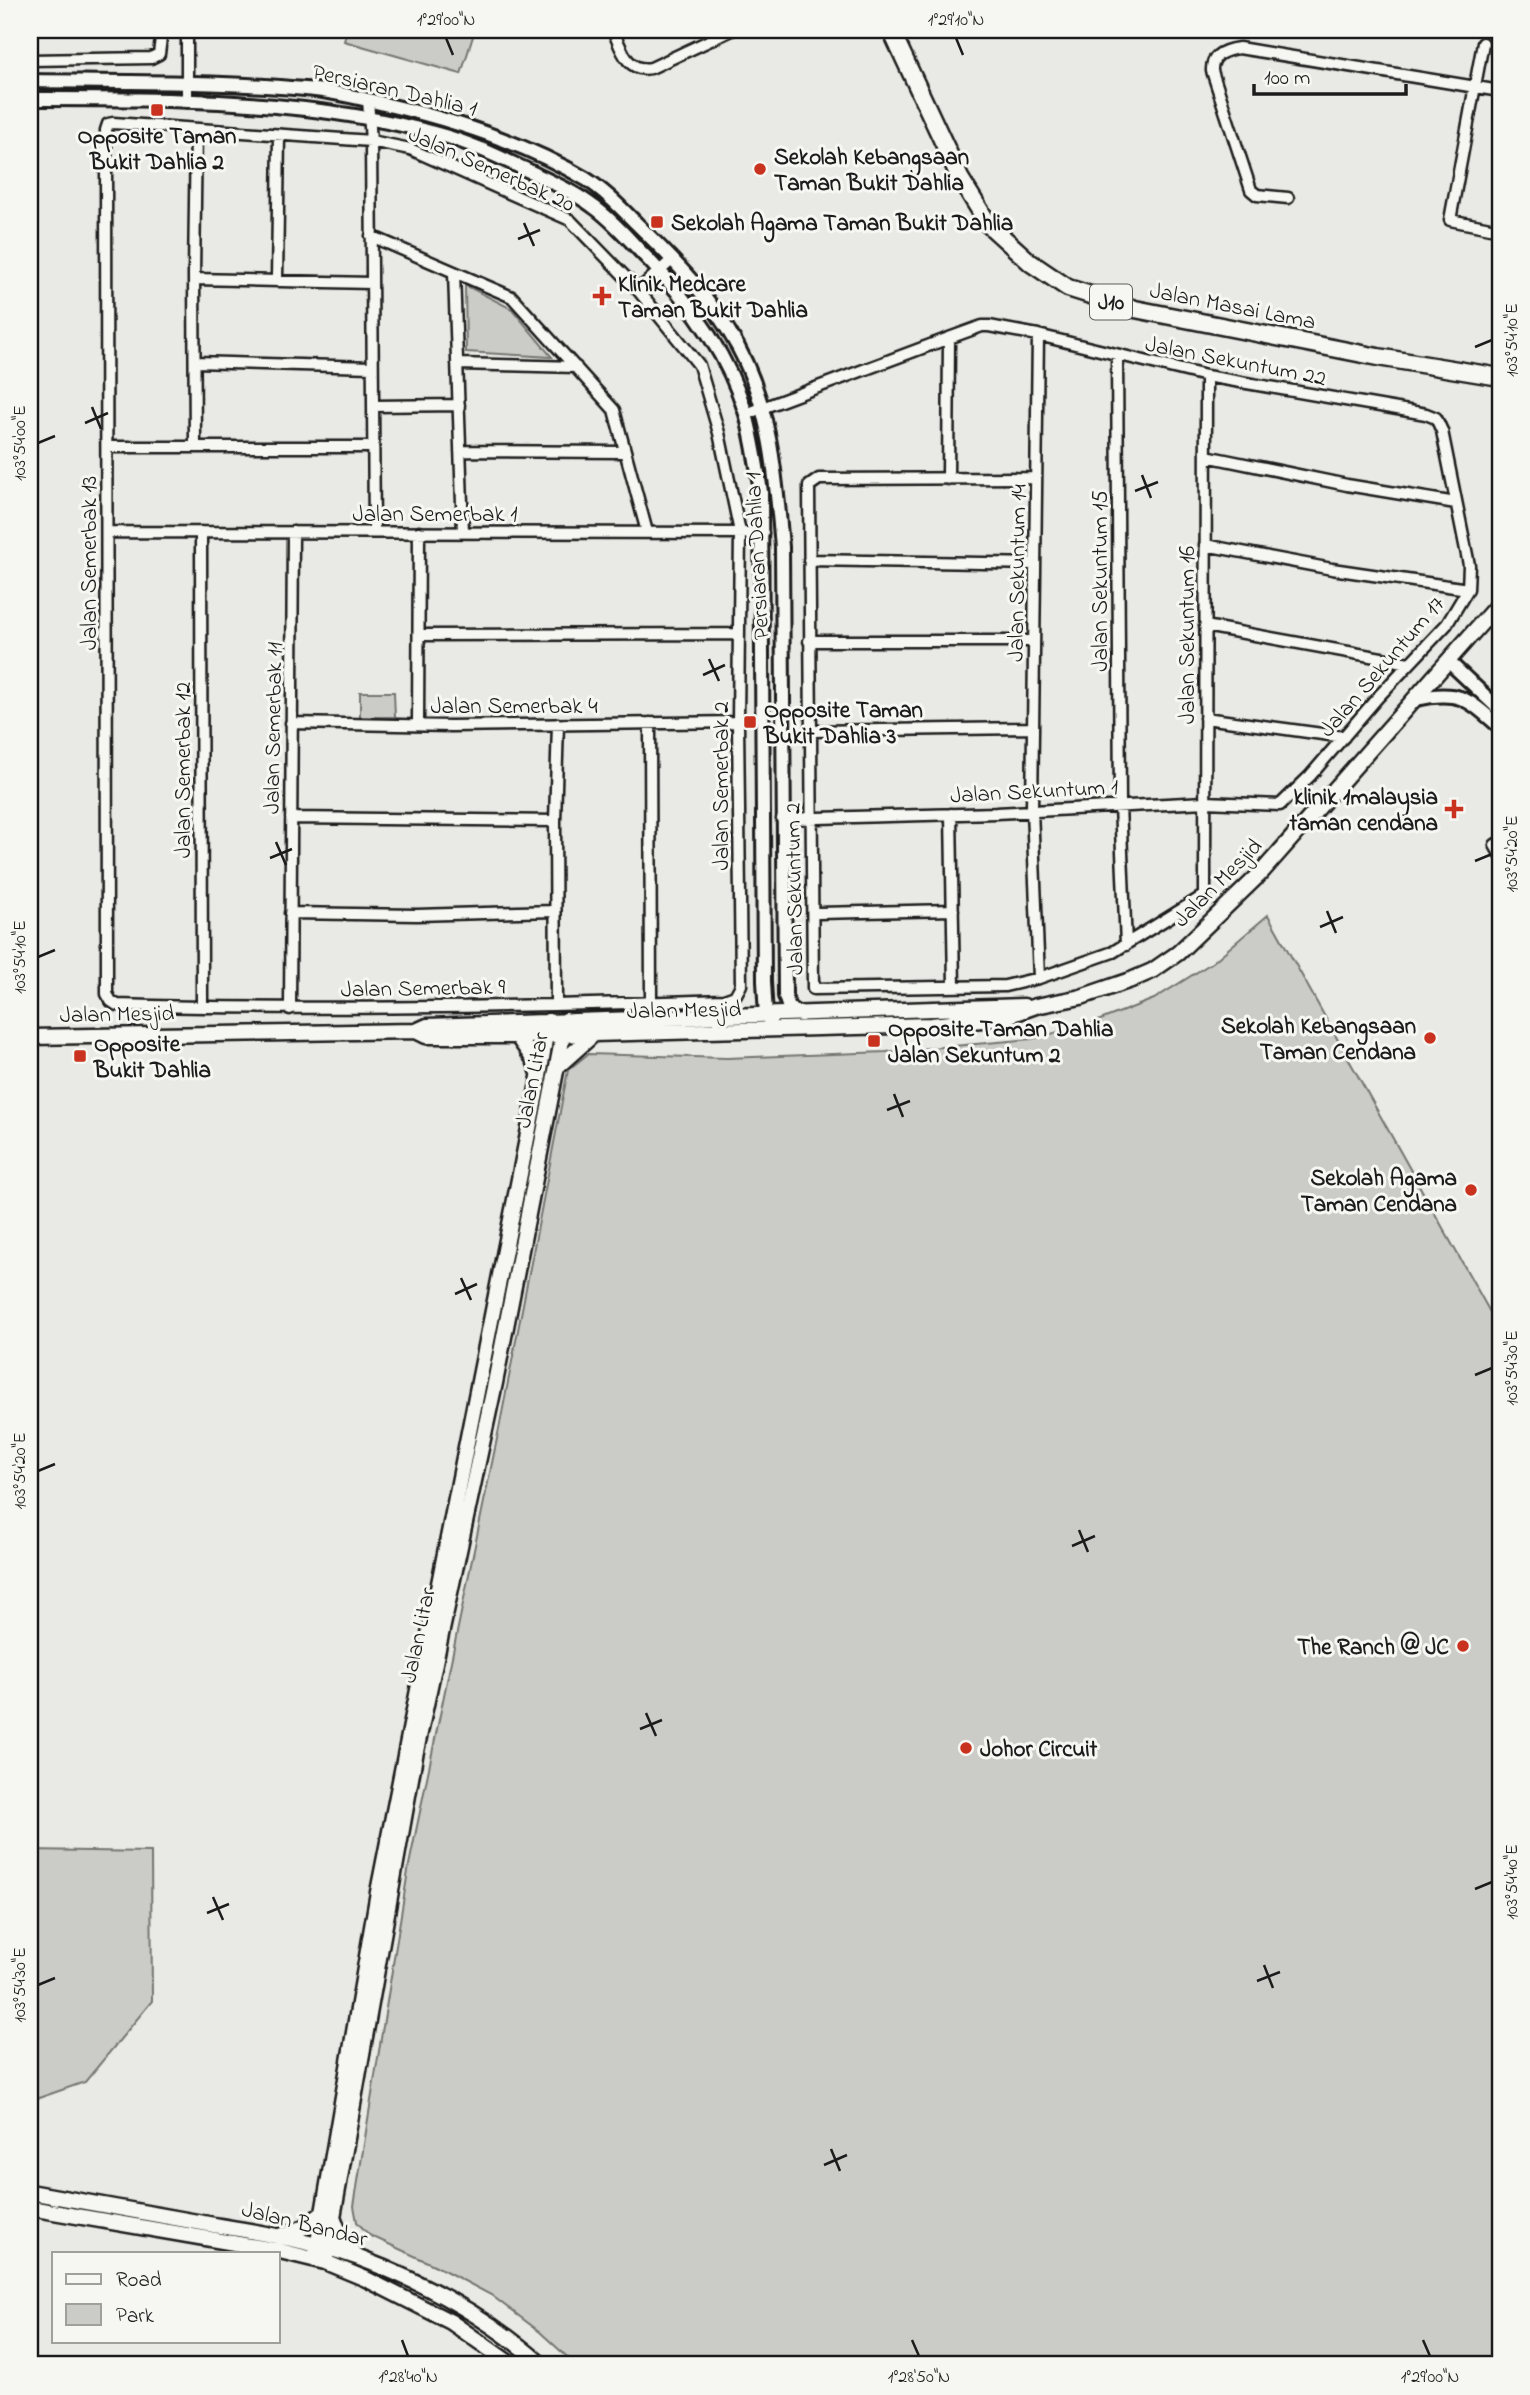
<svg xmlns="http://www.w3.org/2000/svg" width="1530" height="2395" viewBox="0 0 1530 2395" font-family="'Indie Flower',sans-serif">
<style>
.green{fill:#cbcbc7;stroke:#747472;stroke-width:2}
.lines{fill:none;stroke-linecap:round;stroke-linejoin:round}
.minor-casing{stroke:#1c1c1c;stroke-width:15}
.tertiary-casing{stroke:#1c1c1c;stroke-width:18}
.secondary-casing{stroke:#1c1c1c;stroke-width:19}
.primary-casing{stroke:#1c1c1c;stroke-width:21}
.minor{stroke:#f6f6f2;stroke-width:10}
.tertiary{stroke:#f6f6f2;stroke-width:12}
.secondary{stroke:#f6f6f2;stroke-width:14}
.primary{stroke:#f6f6f2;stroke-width:16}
.ticks{fill:none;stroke:#1c1c1c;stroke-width:2.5}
.poi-dot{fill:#c8321e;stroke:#f6f6f2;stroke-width:2.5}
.labels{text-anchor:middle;stroke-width:6;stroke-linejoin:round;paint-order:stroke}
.shield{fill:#f6f6f2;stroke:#5d5d5c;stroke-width:2}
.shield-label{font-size:21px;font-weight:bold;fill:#1c1c1c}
.street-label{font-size:23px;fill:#1c1c1c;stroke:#f6f6f2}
.poi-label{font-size:23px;font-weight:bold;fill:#1c1c1c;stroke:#f6f6f2;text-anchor:start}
.neatline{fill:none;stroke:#1c1c1c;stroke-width:2.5}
.ticks-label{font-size:18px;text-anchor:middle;fill:#1c1c1c}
</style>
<rect width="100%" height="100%" fill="#e9e9e5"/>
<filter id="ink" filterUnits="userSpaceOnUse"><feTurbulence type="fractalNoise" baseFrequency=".0143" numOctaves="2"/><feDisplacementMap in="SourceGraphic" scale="14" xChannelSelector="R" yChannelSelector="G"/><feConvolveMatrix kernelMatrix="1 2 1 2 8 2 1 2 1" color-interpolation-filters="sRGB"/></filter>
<g filter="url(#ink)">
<path class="green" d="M 347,30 L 475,30 L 461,74 L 344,41 Z
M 465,285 L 512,309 L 552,357 L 466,352 Z
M 360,692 L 394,692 L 395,717 L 360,717 Z
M 1268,915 L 1500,1330 L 1500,2365 L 576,2365 L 540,2332 L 491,2295 L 436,2266 L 369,2235 L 357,2222 L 354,2206 L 409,1865 L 499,1429 L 568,1070 L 588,1054 L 727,1058 L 886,1052 L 1031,1039 L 1090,1024 L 1154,999 L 1213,962 Z
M 30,1850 L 151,1852 L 152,2001 L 85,2082 L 30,2101 Z"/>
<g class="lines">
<defs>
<path id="minor" d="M 187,30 L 187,102
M 613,30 C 621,48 627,73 651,68 L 732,30
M 1483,43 L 1450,220 L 1500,230
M 30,60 L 151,58 L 159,54 L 162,30
M 368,100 L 371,141 L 374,532
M 113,123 L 371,141 L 410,149 L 570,220 L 638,290 L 699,365 L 719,433 L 740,532 L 738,722 L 741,985 L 735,996 L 724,1000 C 522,1007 319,1011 117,1005 L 111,1001 L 107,994 L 106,130 L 108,124 Z
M 1288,198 L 1257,195 L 1251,190 L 1212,71 C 1211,55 1224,50 1239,48 L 1500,91
M 371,236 L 512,297 L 614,410 L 647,532
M 454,273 L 463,532
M 194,279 L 371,283
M 277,281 L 279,135
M 638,290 L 673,259
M 1038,335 L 1032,810 L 1039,978
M 1117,356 L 1120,806 L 1126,945
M 195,362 L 372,367
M 457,364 L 576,367
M 373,406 L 459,405
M 746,414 L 949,338 L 982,326 L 989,326 L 1038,335 L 1206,376 L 1426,414 L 1436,418 L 1442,431 L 1469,565 L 1468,589 L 1447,624 L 1378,697 L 1310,776 L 1280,805 L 1205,802 L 996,813 L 782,819
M 107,447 L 372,447
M 195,447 L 194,275 L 196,130
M 460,451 L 625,452
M 1206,456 L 1347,485 L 1456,503
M 1036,478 L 819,479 L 809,486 L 813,989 L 1005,986 L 1039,978 L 1113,952 L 1205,895 L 1206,376
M 948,479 L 949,338
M 107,532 L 763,533
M 201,532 L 202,1007
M 1205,545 L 1332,569 L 1468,589
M 809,560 L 1035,564
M 1205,626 L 1409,663
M 419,635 L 739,634
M 809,641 L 1034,641
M 1205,718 L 1344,737
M 291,723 L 451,726 L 738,722
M 650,723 L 651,1002
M 418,725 L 419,532
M 810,731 L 1033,728
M 951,814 L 954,987
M 291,818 L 555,821
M 1500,842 L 1495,845 L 1500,854
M 290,913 L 417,915 L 555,911
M 818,913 L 953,910
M 556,1004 L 555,821 L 558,724
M 290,1009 L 293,532"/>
<path id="tertiary" d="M 30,81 C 121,82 214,81 305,89 C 333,91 361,98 388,105 C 457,121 525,143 586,179 C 605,191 621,208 637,224 C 676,262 712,299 738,347 C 771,408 776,479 782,547 L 785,996 L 789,1008 L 801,1015
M 30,99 C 161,99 314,98 441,135 C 471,143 501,158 529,171 C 551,182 575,192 594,207 C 614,221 630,241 647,258 C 690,302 728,355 746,414 C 753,439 757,466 761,492 L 764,981 L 766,1016 L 770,1021
M 1449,662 L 1500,710
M 1416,699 C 1459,689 1468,699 1500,727"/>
<path id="secondary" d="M 416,1031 L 426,1036 L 517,1036 L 931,1025 L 1002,1018 L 1036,1006 L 1081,997 L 1131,980 L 1152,971 L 1178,953 L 1260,874 L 1500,602
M 517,1036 L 534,1060 L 539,1073
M 30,1037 L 416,1031 L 427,1026 L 1024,1006
M 557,1067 L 594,1034
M 30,2192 C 91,2203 152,2214 214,2225 C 262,2233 313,2241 359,2258 C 426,2283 489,2318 542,2365
M 30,2208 L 280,2251 L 325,2262 L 366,2279 L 451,2322 L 512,2365
M 334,2219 L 342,2240 L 357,2257
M 280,2236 L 305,2227 L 324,2212
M 315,2260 L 378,1892 L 538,1083 L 548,1021
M 325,2262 L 415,1756 L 495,1383 L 566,1020"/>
<path id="primary" d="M 891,30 L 960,178 L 989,225 L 1031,263 L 1068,288 L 1135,309 L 1378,357 L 1500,377"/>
</defs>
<use href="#minor" class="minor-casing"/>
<use href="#tertiary" class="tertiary-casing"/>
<use href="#secondary" class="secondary-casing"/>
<use href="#primary" class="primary-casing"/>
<use href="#minor" class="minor"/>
<use href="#tertiary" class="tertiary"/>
<use href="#secondary" class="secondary"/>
<use href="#primary" class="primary"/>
</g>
</g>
<path class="ticks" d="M 446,38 L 453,55M 956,38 L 963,55M 524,223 L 534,246M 518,239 L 540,230M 1475,347 L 1492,340M 92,407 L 101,429M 85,423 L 108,413M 38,443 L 55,436M 1142,475 L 1151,498M 1135,491 L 1158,482M 709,659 L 719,681M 703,675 L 725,665M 276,842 L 286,865M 270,858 L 292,849M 1475,861 L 1492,854M 1327,911 L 1336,933M 1320,927 L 1343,917M 38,957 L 55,950M 894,1094 L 903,1117M 887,1110 L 910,1101M 461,1278 L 471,1300M 455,1294 L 477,1284M 1475,1375 L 1492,1368M 38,1471 L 55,1464M 1079,1530 L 1088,1552M 1072,1546 L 1095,1536M 646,1713 L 656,1736M 640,1729 L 662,1720M 1475,1889 L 1492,1882M 213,1897 L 223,1920M 207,1913 L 229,1904M 1264,1965 L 1273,1988M 1257,1981 L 1280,1972M 38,1985 L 55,1978M 831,2149 L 840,2171M 824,2165 L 847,2155M 402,2340 L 408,2356M 912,2340 L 919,2356M 1423,2340 L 1430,2356"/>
<g class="poi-dot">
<rect x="150" y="103" width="14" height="14" rx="3.5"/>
<circle cx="760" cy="169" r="7"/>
<rect x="650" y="215" width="14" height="14" rx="3.5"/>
<path d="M598.5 285.5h7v7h7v7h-7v7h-7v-7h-7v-7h7z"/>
<rect x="743" y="715" width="14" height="14" rx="3.5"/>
<path d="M1450.5 798.5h7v7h7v7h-7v7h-7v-7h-7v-7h7z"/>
<circle cx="1430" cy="1038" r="7"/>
<rect x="867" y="1034" width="14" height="14" rx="3.5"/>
<rect x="73" y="1049" width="14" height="14" rx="3.5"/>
<circle cx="1471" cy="1190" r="7"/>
<circle cx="1463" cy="1646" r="7"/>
<circle cx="966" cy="1748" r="7"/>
</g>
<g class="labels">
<rect class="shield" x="1090" y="284.5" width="42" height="35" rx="5"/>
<g class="shield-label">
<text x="1111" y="309">J10</text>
</g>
<g class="street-label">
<text transform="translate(395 89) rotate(13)" y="8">Persiaran Dahlia 1</text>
<text transform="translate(492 168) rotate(24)" y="8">Jalan Semerbak 20</text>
<text transform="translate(1233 305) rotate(11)" y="8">Jalan Masai Lama</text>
<text transform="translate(1236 360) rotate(11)" y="8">Jalan Sekuntum 22</text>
<text x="435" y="521">Jalan Semerbak 1</text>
<text transform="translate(756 556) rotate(-93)" y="8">Persiaran Dahlia 1</text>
<text transform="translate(88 563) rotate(-90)" y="8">Jalan Semerbak 13</text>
<text transform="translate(1016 573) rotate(-89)" y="8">Jalan Sekuntum 14</text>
<text transform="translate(1099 581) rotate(-90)" y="8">Jalan Sekuntum 15</text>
<text transform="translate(1186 635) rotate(-90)" y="8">Jalan Sekuntum 16</text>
<text transform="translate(1381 666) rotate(-49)" y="8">Jalan Sekuntum 17</text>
<text x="514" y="713">Jalan Semerbak 4</text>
<text transform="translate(272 728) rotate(-89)" y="8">Jalan Semerbak 11</text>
<text transform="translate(182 770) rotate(-90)" y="8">Jalan Semerbak 12</text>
<text transform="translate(720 786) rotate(-90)" y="8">Jalan Semerbak 2</text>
<text transform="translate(1034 790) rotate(-3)" y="8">Jalan Sekuntum 1</text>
<text transform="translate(1217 882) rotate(-45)" y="8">Jalan Mesjid</text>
<text transform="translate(793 889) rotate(-91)" y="8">Jalan Sekuntum 2</text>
<text transform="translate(423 987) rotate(-1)" y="8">Jalan Semerbak 9</text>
<text transform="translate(684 1009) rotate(-1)" y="8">Jalan Mesjid</text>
<text transform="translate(117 1013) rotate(-1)" y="8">Jalan Mesjid</text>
<text transform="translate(531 1080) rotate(-79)" y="8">Jalan Litar</text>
<text transform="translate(417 1635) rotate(-78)" y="8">Jalan Litar</text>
<text transform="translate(305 2223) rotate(14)" y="8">Jalan Bandar</text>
</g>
<g class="poi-label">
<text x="157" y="143" text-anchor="middle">Opposite Taman<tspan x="157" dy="26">Bukit Dahlia 2</tspan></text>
<text x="774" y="164">Sekolah Kebangsaan<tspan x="774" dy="26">Taman Bukit Dahlia</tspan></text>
<text x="671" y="230">Sekolah Agama Taman Bukit Dahlia</text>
<text x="618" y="291">Klinik Medcare<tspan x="618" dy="26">Taman Bukit Dahlia</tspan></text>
<text x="764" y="717">Opposite Taman<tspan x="764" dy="26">Bukit Dahlia 3</tspan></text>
<text x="1438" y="804" text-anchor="end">klinik 1malaysia<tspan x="1438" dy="26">taman cendana</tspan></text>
<text x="1416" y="1033" text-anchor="end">Sekolah Kebangsaan<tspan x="1416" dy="26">Taman Cendana</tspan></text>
<text x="888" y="1036">Opposite Taman Dahlia<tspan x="888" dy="26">Jalan Sekuntum 2</tspan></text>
<text x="94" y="1051">Opposite<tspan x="94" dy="26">Bukit Dahlia</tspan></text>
<text x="1457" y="1185" text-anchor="end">Sekolah Agama<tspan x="1457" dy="26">Taman Cendana</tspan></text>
<text x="1449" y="1654" text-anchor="end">The Ranch @ JC</text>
<text x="980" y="1756">Johor Circuit</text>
</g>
</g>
<rect width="1530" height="2395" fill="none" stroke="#f6f6f2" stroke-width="77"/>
<rect x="52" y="2252" width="228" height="91" fill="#f6f6f2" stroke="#9f9f9c" stroke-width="2"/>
<rect x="66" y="2274" width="35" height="10" fill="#f6f6f2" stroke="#9f9f9c" stroke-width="2"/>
<text x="116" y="2286" font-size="21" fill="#1c1c1c">Road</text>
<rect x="66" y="2304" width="35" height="21" fill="#cbcbc7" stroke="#9f9f9c" stroke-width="2"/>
<text x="116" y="2322" font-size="21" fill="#1c1c1c">Park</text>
<path d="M1254 84v10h152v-10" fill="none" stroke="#1c1c1c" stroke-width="3.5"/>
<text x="1264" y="84" font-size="21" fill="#1c1c1c" stroke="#f6f6f2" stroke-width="5" paint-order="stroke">100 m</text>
<rect x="38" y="38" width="1454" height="2318" class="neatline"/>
<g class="ticks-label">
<text x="446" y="25">1°29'00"N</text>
<text x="956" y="25">1°29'10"N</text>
<text transform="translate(1511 340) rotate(-90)" y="6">103°54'10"E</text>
<text transform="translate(19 443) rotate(-90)" y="6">103°54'00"E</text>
<text transform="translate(1511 854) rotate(-90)" y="6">103°54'20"E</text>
<text transform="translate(19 957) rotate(-90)" y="6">103°54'10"E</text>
<text transform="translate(1511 1368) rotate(-90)" y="6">103°54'30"E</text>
<text transform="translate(19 1471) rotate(-90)" y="6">103°54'20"E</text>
<text transform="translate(1511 1882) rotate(-90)" y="6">103°54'40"E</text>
<text transform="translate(19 1985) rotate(-90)" y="6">103°54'30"E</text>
<text x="408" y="2382">1°28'40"N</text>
<text x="919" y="2382">1°28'50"N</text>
<text x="1430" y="2382">1°29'00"N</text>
</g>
</svg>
